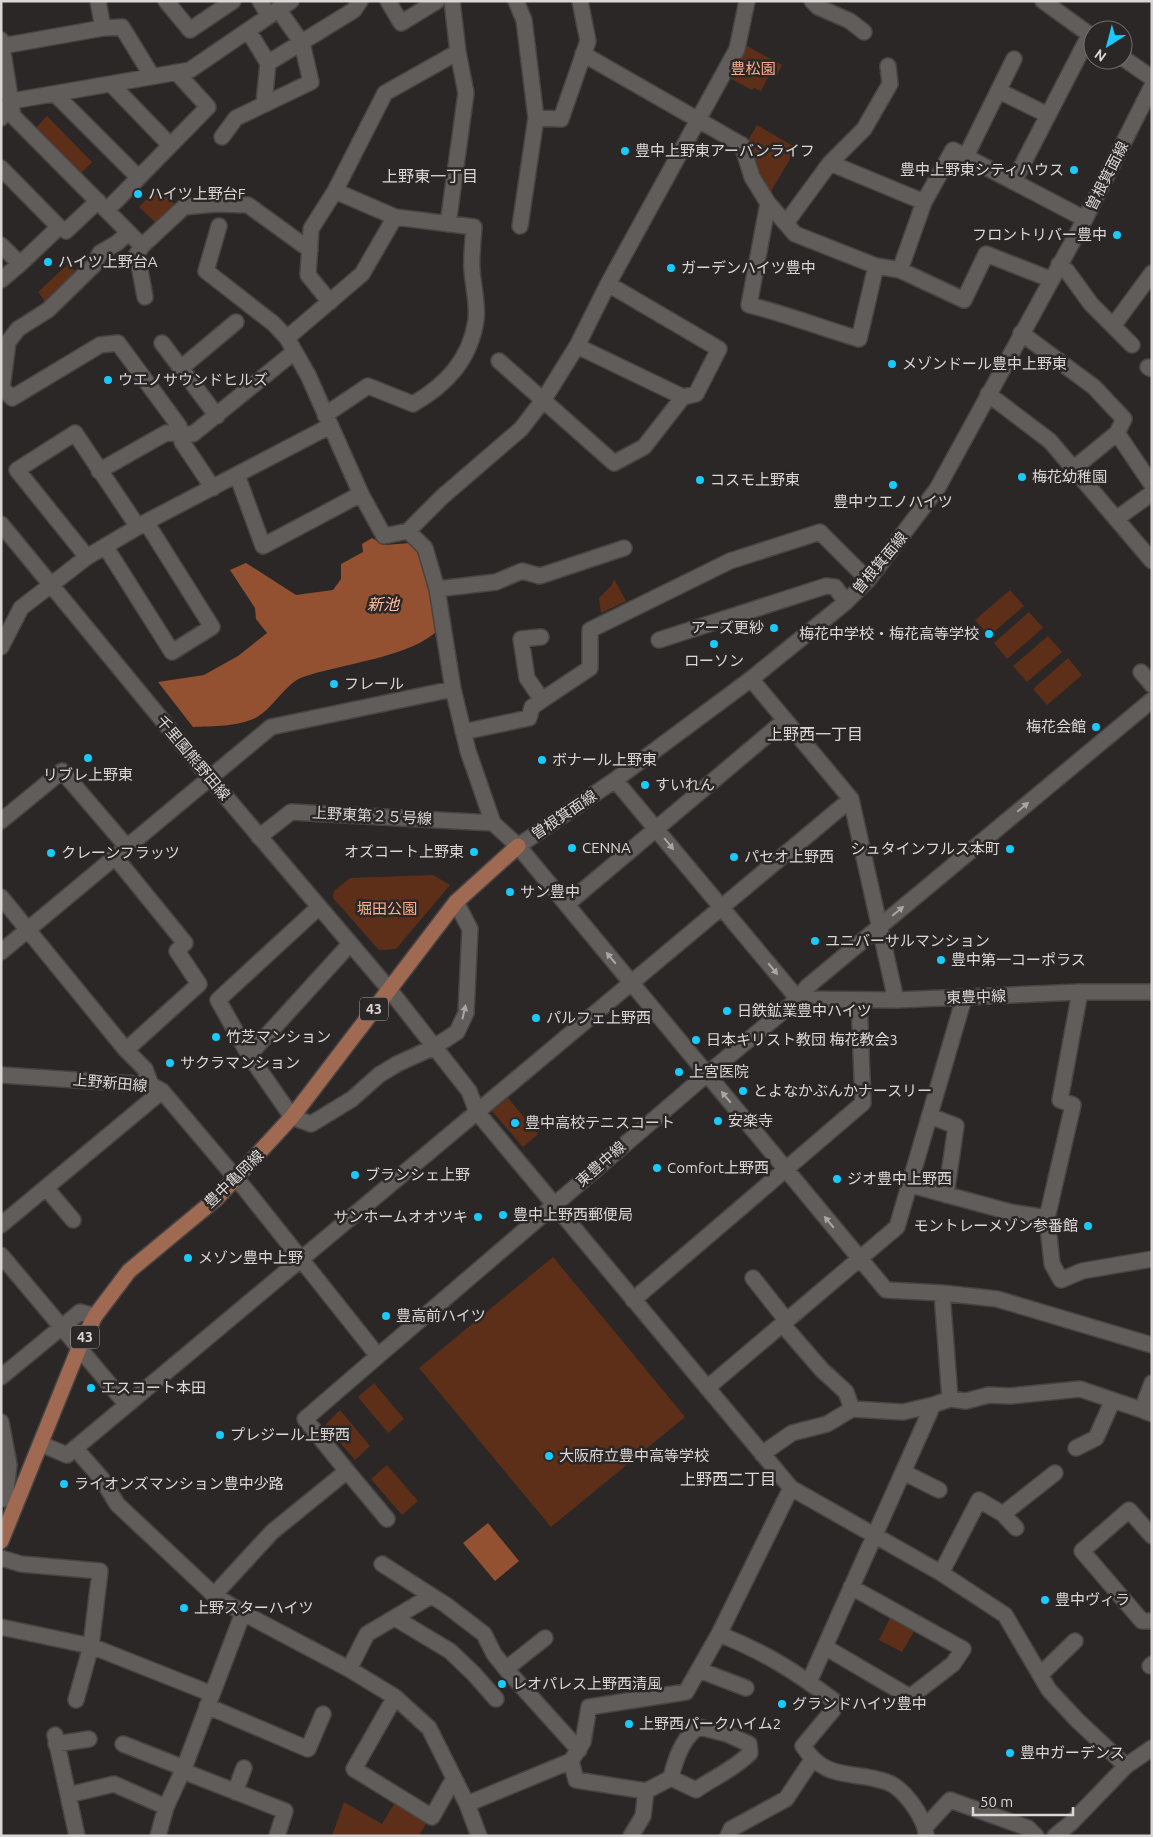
<svg xmlns="http://www.w3.org/2000/svg" width="1153" height="1837" viewBox="0 0 1153 1837" font-family="Ubuntu,'Noto Sans JP',sans-serif">
<style>
.green{fill:#5e2f18}
.water{fill:#935132}
.lines{fill:none;stroke-linecap:round;stroke-linejoin:round}
.minor-casing{stroke:#474443;stroke-width:18}
.major-casing{stroke:#474443;stroke-width:18}
.minor{stroke:#615d5b;stroke-width:15}
.major{stroke:#9f6a51;stroke-width:15}
.oneway{fill:#aaa6a5}
.poi-dot{fill:#19cafc;stroke:#2b2726;stroke-width:2}
.labels{text-anchor:middle;stroke-width:5;stroke-linejoin:round;paint-order:stroke}
.shield{fill:#2b2726;stroke:#a6a2a1;stroke-width:1}
.shield-label{font-size:14px;font-weight:bold;fill:#dad7d6}
.park-label{font-size:15px;fill:#fcad8b;stroke:#2b2726}
.poi-label{font-size:15px;fill:#dad7d6;stroke:#2b2726;text-anchor:start}
.street-label{font-size:15px;fill:#dad7d6;stroke:#2b2726}
.neighbourhood-label{font-size:16px;fill:#dad7d6;stroke:#2b2726}
.water-label{font-size:16px;font-style:italic;fill:#f8bca2;stroke:#2b2726}
</style>
<rect width="100%" height="100%" fill="#2b2726"/>
<path class="green" d="M 747,46 L 782,65 L 776,77 L 770,74 L 761,91 L 754,88 L 752,90 L 729,78 Z
M 47,116 L 92,162 L 79,175 L 35,129 Z
M 757,125 L 793,146 L 794,152 L 770,193 L 746,144 Z
M 158,188 L 176,205 L 157,224 L 139,207 Z
M 68,264 L 77,273 L 47,304 L 38,292 Z
M 614,579 L 626,601 L 601,613 L 599,598 L 611,586 Z
M 1010,590 L 1024,606 L 989,636 L 975,620 Z
M 1029,612 L 1043,628 L 1007,659 L 994,643 Z
M 1048,636 L 1062,652 L 1027,682 L 1013,666 Z
M 1068,658 L 1082,675 L 1047,705 L 1033,689 Z
M 433,875 L 450,885 L 396,949 L 379,950 L 333,898 L 334,891 L 350,878 Z
M 508,1098 L 538,1134 L 523,1147 L 492,1111 Z
M 553,1257 L 685,1417 L 551,1527 L 419,1368 Z
M 374,1383 L 404,1419 L 388,1433 L 358,1397 Z
M 340,1410 L 370,1446 L 355,1460 L 325,1425 Z
M 387,1465 L 418,1501 L 402,1515 L 371,1479 Z
M 892,1614 L 916,1628 L 902,1652 L 879,1640 Z
M 396,1801 L 428,1820 L 419,1836 L 332,1836 L 344,1802 L 382,1824 Z"/>
<path class="water" d="M 372,538 L 385,545 L 410,543 L 421,552 L 439,629 C 413,657 340,664 303,677 C 287,682 273,708 257,717 C 239,727 213,726 193,727 L 158,682 L 204,675 L 238,656 L 267,633 L 256,619 L 255,608 L 230,570 L 246,563 L 296,595 L 333,590 L 341,579 L 341,564 L 363,552 L 362,544 Z
M 488,1523 L 519,1561 L 495,1581 L 463,1543 Z"/>
<g class="lines">
<defs>
<path id="minor" d="M 98,1 L 103,28
M 166,1 L 190,30 L 233,1
M 260,1 L 269,16
M 388,1 L 401,23 L 437,1
M 516,1 L 524,20 L 536,118 L 520,226
M 812,1 L 818,7 L 850,21 L 864,32
M 1043,1 L 1093,37
M 249,32 L 268,63
M 1,40 L 13,116 L 142,246 L 184,207 L 216,204 L 248,205 L 310,250
M 2,46 L 103,28 L 122,27 L 152,76
M 583,54 L 742,145 L 752,177 L 768,203 L 795,234 L 876,266 L 900,270 L 964,300 L 986,254 L 1050,279
M 1123,58 L 1152,78
M 112,85 L 170,145
M 999,91 L 1048,115
M 55,94 L 138,177
M 264,103 L 268,63 L 354,10 L 360,1
M 1,118 L 12,101 L 190,70 L 291,1
M 536,118 L 561,119 L 588,41 L 580,1
M 222,137 L 236,118 L 311,82 L 302,43 L 278,9
M 966,156 L 1014,59
M 830,163 L 924,202
M 1,168 L 59,227
M 1014,181 L 1090,34
M 768,203 L 749,305 C 786,314 822,328 859,339 L 876,266
M 107,210 L 208,107 L 177,73
M 786,223 L 830,163 L 864,129 L 890,84 L 888,66
M 448,224 L 466,93 L 458,52 L 452,1
M 219,226 L 206,271 L 274,324 L 287,338 L 308,375 L 361,494 L 384,536 L 408,531 L 425,548 L 437,589 L 453,689 L 468,751 L 493,823 L 518,846 L 886,1290 L 942,1293
M 128,233 L 117,243 L 100,253 L 94,265 L 48,310 L 18,329 L 8,342 L 2,388 L 12,398 L 100,345 L 118,343 L 179,426 L 182,442 L 213,488
M 1,245 L 20,264 L 59,227 L 66,231 L 98,201
M 142,246 L 137,254 L 145,297
M 1059,264 L 1067,271 L 1091,304 L 1132,345
M 900,270 L 924,202 L 953,150 L 1085,219
M 1,280 L 20,264
M 608,284 L 719,349 L 696,394 L 683,397
M 330,302 L 308,275 L 311,229 L 335,191 L 385,93 L 458,52
M 1113,326 L 1152,273
M 1021,333 L 1094,387 L 1124,419 L 1117,433 L 1073,469
M 287,338 L 362,274 L 395,217
M 162,343 L 217,416
M 499,361 L 614,463 L 644,447 L 683,397 L 577,346
M 1148,367 L 1152,369
M 181,368 L 236,322
M 988,394 L 1050,441 L 1152,561
M 325,415 L 368,386 L 413,404 C 446,385 470,360 476,320 C 478,304 473,286 472,270 C 471,256 473,241 474,227 L 395,217 L 335,191
M 1117,433 L 1152,485
M 99,471 L 166,433 L 193,434 L 294,352
M 237,475 L 263,546 L 361,494
M 1116,519 L 1152,493
M 1,524 L 209,777 L 389,989 L 469,1091 L 477,1112 L 791,1488 L 941,1573 L 1005,1615 L 1049,1690 L 1077,1720 L 1126,1766 L 1152,1748
M 408,531 L 442,497 L 521,429 L 544,399 L 577,346 L 608,284 L 737,49 L 747,1
M 105,546 L 172,652 L 212,627 L 146,522
M 87,557 L 17,470 L 75,433 L 138,527
M 437,589 L 496,582 L 522,571 L 540,576 L 624,548
M 541,637 L 521,639 L 527,678 L 542,700 L 590,668 L 590,630 L 730,561 L 820,532 L 868,580
M 659,640 L 826,586 L 835,587 L 846,602
M 1,647 L 21,608 L 87,557 L 146,522 L 330,426
M 1141,672 L 1152,685
M 751,679 L 851,799 L 896,1000
M 463,732 L 529,718 L 532,707 L 542,700
M 615,780 L 798,999
M 1,821 L 62,771 L 127,847
M 259,837 L 291,812 L 493,823
M 518,846 L 615,780 L 751,679 L 846,602 L 868,580 L 937,489 L 1085,219 L 1152,86
M 115,857 L 185,943 L 177,951 L 199,984 L 126,1050
M 1,897 L 126,1050 L 145,1069 L 151,1085
M 567,904 L 784,721
M 319,907 L 218,1000 L 249,1055 L 292,1117 L 311,1124 L 352,1099 L 379,1075 L 397,1064 L 434,1047 L 457,1032 L 466,1013 L 470,929 L 456,902
M 1,952 L 271,727 L 453,689
M 1080,992 L 1060,1100 L 1073,1105 L 1047,1218 L 1052,1264 L 1061,1280 L 1082,1271 L 1152,1259
M 798,999 L 896,1000 L 1080,992 L 1152,992
M 249,1055 L 350,944
M 1,1075 L 151,1085 L 162,1091 L 246,1190 L 378,1356 L 707,1074 L 798,999 L 807,987 L 1152,700
M 930,1116 L 956,1126 L 946,1195
M 911,1185 L 1010,1212 L 1047,1218
M 46,1188 L 73,1220
M 1,1225 L 162,1091
M 1,1255 L 127,1405
M 753,1278 L 787,1321
M 633,1300 L 863,1103 L 859,1000
M 783,1325 L 822,1370 L 846,1392 L 852,1409
M 1,1377 L 80,1312 L 95,1316
M 1152,1383 L 1142,1410 L 1152,1414
M 707,1388 L 897,1227 L 964,998
M 950,1399 L 942,1293 L 997,1299 L 1152,1345
M 1,1422 L 9,1465 L 5,1499
M 41,1444 L 67,1455 L 851,799
M 75,1448 L 102,1479 L 117,1504 L 214,1595 L 243,1613 L 349,1669 L 395,1697
M 1076,1448 L 1096,1438 L 1113,1400
M 762,1454 L 792,1433 L 827,1424 L 852,1409 L 903,1412 L 933,1405
M 347,1471 L 387,1519
M 903,1472 L 939,1490
M 1003,1514 L 1016,1528
M 1152,1536 L 1129,1510 L 1082,1551 L 1142,1621 L 1152,1621
M 1,1558 L 21,1564 L 100,1571 L 91,1646 L 76,1700
M 382,1564 L 446,1605 L 484,1634 L 494,1654 L 506,1669 L 579,1750
M 941,1573 L 979,1500 L 1003,1514 L 1055,1473
M 214,1595 L 272,1532 L 347,1471 L 305,1419 L 378,1356
M 395,1618 L 450,1651 L 474,1674 L 496,1699
M 1,1627 L 91,1646 L 212,1694
M 719,1634 C 764,1652 795,1671 833,1700 L 833,1710 L 803,1746 C 826,1782 853,1770 887,1782 C 899,1786 911,1801 917,1811 C 922,1820 926,1826 926,1836
M 825,1647 L 910,1697 L 953,1664 L 963,1649 L 851,1587
M 1150,1666 L 1152,1664
M 349,1669 L 367,1634 L 431,1596
M 506,1669 L 545,1638
M 699,1670 L 746,1688
M 1041,1674 L 1075,1641
M 809,1682 L 933,1405 L 950,1399 L 966,1401 L 989,1395 L 1010,1396 L 1080,1389 L 1142,1410
M 207,1706 L 308,1749 L 323,1714
M 55,1735 L 77,1836
M 56,1744 L 89,1739
M 123,1744 L 184,1768 L 188,1773 L 285,1811 L 277,1836
M 453,1780 L 432,1817 L 354,1769 L 395,1697 L 429,1728 L 467,1804 L 479,1836
M 646,1791 L 671,1778 C 675,1760 683,1737 699,1727 L 727,1734 L 749,1744 L 750,1753 C 736,1768 713,1778 696,1790 L 671,1778
M 235,1792 L 244,1768
M 68,1795 L 114,1784 L 166,1807
M 467,1804 L 571,1761
M 926,1826 L 950,1800 L 1028,1828 L 1036,1836
M 158,1836 L 166,1807 L 184,1768 L 243,1613
M 631,1836 L 643,1816 L 646,1791 L 576,1780 L 571,1761 L 583,1742 L 589,1707 L 686,1692 L 719,1634 L 791,1488
M 728,1836 L 731,1829 L 786,1799 L 812,1760
M 1055,1836 L 1071,1823 L 1126,1766"/>
<path id="major" d="M 1,1541 L 79,1348 L 95,1316 L 129,1271 L 217,1198 L 292,1117 L 456,902 L 518,846"/>
</defs>
<use href="#minor" class="minor-casing"/>
<use href="#major" class="major-casing"/>
<use href="#minor" class="minor"/>
<use href="#major" class="major"/>
</g>
<defs><path id="oneway-solid" d="M-6-.8H1V-3.2L6.5 0L1 3.2V.8H-6Z" transform="scale(1.25)"/></defs>
<g class="oneway">
<use href="#oneway-solid" transform="translate(1023 807) rotate(-40)"/>
<use href="#oneway-solid" transform="translate(669 844) rotate(51)"/>
<use href="#oneway-solid" transform="translate(898 911) rotate(-40)"/>
<use href="#oneway-solid" transform="translate(611 958) rotate(-130)"/>
<use href="#oneway-solid" transform="translate(773 969) rotate(50)"/>
<use href="#oneway-solid" transform="translate(464 1012) rotate(-77)"/>
<use href="#oneway-solid" transform="translate(726 1097) rotate(-130)"/>
<use href="#oneway-solid" transform="translate(829 1222) rotate(-130)"/>
</g>
<g class="poi-dot">
<circle cx="625" cy="151" r="5"/>
<circle cx="1074" cy="170" r="5"/>
<circle cx="138" cy="194" r="5"/>
<circle cx="1117" cy="235" r="5"/>
<circle cx="48" cy="262" r="5"/>
<circle cx="671" cy="268" r="5"/>
<circle cx="892" cy="364" r="5"/>
<circle cx="108" cy="380" r="5"/>
<circle cx="1022" cy="477" r="5"/>
<circle cx="700" cy="480" r="5"/>
<circle cx="893" cy="485" r="5"/>
<circle cx="774" cy="628" r="5"/>
<circle cx="989" cy="634" r="5"/>
<circle cx="714" cy="644" r="5"/>
<circle cx="334" cy="684" r="5"/>
<circle cx="1096" cy="727" r="5"/>
<circle cx="88" cy="758" r="5"/>
<circle cx="542" cy="760" r="5"/>
<circle cx="645" cy="785" r="5"/>
<circle cx="572" cy="848" r="5"/>
<circle cx="1010" cy="849" r="5"/>
<circle cx="474" cy="852" r="5"/>
<circle cx="51" cy="853" r="5"/>
<circle cx="734" cy="857" r="5"/>
<circle cx="510" cy="892" r="5"/>
<circle cx="815" cy="941" r="5"/>
<circle cx="941" cy="960" r="5"/>
<circle cx="727" cy="1011" r="5"/>
<circle cx="536" cy="1018" r="5"/>
<circle cx="216" cy="1037" r="5"/>
<circle cx="696" cy="1040" r="5"/>
<circle cx="170" cy="1063" r="5"/>
<circle cx="679" cy="1072" r="5"/>
<circle cx="743" cy="1091" r="5"/>
<circle cx="718" cy="1121" r="5"/>
<circle cx="515" cy="1123" r="5"/>
<circle cx="657" cy="1168" r="5"/>
<circle cx="355" cy="1175" r="5"/>
<circle cx="837" cy="1179" r="5"/>
<circle cx="503" cy="1215" r="5"/>
<circle cx="478" cy="1217" r="5"/>
<circle cx="1088" cy="1226" r="5"/>
<circle cx="188" cy="1258" r="5"/>
<circle cx="386" cy="1316" r="5"/>
<circle cx="91" cy="1388" r="5"/>
<circle cx="220" cy="1435" r="5"/>
<circle cx="549" cy="1456" r="5"/>
<circle cx="64" cy="1484" r="5"/>
<circle cx="1045" cy="1600" r="5"/>
<circle cx="184" cy="1608" r="5"/>
<circle cx="502" cy="1684" r="5"/>
<circle cx="782" cy="1704" r="5"/>
<circle cx="629" cy="1724" r="5"/>
<circle cx="1010" cy="1753" r="5"/>
</g>
<g class="labels">
<g class="shield">
<rect x="360" y="997.5" width="28" height="23" rx="4"/>
<rect x="71" y="1325.5" width="28" height="23" rx="4"/>
</g>
<g class="shield-label">
<text x="374" y="1014">43</text>
<text x="85" y="1342">43</text>
</g>
<g class="park-label">
<text x="753" y="74">豊松園</text>
<text x="387" y="914">堀田公園</text>
</g>
<g class="poi-label">
<text x="635" y="156">豊中上野東アーバンライフ</text>
<text x="1064" y="175" text-anchor="end">豊中上野東シティハウス</text>
<text x="148" y="199">ハイツ上野台F</text>
<text x="1107" y="240" text-anchor="end">フロントリバー豊中</text>
<text x="58" y="267">ハイツ上野台A</text>
<text x="681" y="273">ガーデンハイツ豊中</text>
<text x="902" y="369">メゾンドール豊中上野東</text>
<text x="118" y="385">ウエノサウンドヒルズ</text>
<text x="1032" y="482">梅花幼稚園</text>
<text x="710" y="485">コスモ上野東</text>
<text x="893" y="507" text-anchor="middle">豊中ウエノハイツ</text>
<text x="764" y="633" text-anchor="end">アーズ更紗</text>
<text x="979" y="639" text-anchor="end">梅花中学校・梅花高等学校</text>
<text x="714" y="666" text-anchor="middle">ローソン</text>
<text x="344" y="689">フレール</text>
<text x="1086" y="732" text-anchor="end">梅花会館</text>
<text x="552" y="765">ボナール上野東</text>
<text x="88" y="780" text-anchor="middle">リブレ上野東</text>
<text x="655" y="790">すいれん</text>
<text x="582" y="853">CENNA</text>
<text x="1000" y="854" text-anchor="end">シュタインフルス本町</text>
<text x="464" y="857" text-anchor="end">オズコート上野東</text>
<text x="61" y="858">クレーンフラッツ</text>
<text x="744" y="862">パセオ上野西</text>
<text x="520" y="897">サン豊中</text>
<text x="825" y="946">ユニバーサルマンション</text>
<text x="951" y="965">豊中第一コーポラス</text>
<text x="737" y="1016">日鉄鉱業豊中ハイツ</text>
<text x="546" y="1023">パルフェ上野西</text>
<text x="226" y="1042">竹芝マンション</text>
<text x="706" y="1045">日本キリスト教団 梅花教会3</text>
<text x="180" y="1068">サクラマンション</text>
<text x="689" y="1077">上宮医院</text>
<text x="753" y="1096">とよなかぶんかナースリー</text>
<text x="728" y="1126">安楽寺</text>
<text x="525" y="1128">豊中高校テニスコート</text>
<text x="667" y="1173">Comfort上野西</text>
<text x="365" y="1180">ブランシェ上野</text>
<text x="847" y="1184">ジオ豊中上野西</text>
<text x="513" y="1220">豊中上野西郵便局</text>
<text x="468" y="1222" text-anchor="end">サンホームオオツキ</text>
<text x="1078" y="1231" text-anchor="end">モントレーメゾン参番館</text>
<text x="198" y="1263">メゾン豊中上野</text>
<text x="396" y="1321">豊高前ハイツ</text>
<text x="101" y="1393">エスコート本田</text>
<text x="230" y="1440">プレジール上野西</text>
<text x="559" y="1461">大阪府立豊中高等学校</text>
<text x="74" y="1489">ライオンズマンション豊中少路</text>
<text x="1055" y="1605">豊中ヴィラ</text>
<text x="194" y="1613">上野スターハイツ</text>
<text x="512" y="1689">レオパレス上野西清風</text>
<text x="792" y="1709">グランドハイツ豊中</text>
<text x="639" y="1729">上野西パークハイム2</text>
<text x="1020" y="1758">豊中ガーデンス</text>
</g>
<g class="street-label">
<text transform="translate(1107 176) rotate(-63)" y="5">曽根箕面線</text>
<text transform="translate(880 563) rotate(-50)" y="5">曽根箕面線</text>
<text transform="translate(193 758) rotate(50)" y="5">千里園熊野田線</text>
<text transform="translate(564 815) rotate(-34)" y="5">曽根箕面線</text>
<text transform="translate(372 816) rotate(3)" y="5">上野東第２５号線</text>
<text transform="translate(976 997) rotate(-2)" y="5">東豊中線</text>
<text transform="translate(110 1083) rotate(5)" y="5">上野新田線</text>
<text transform="translate(601 1164) rotate(-41)" y="5">東豊中線</text>
<text transform="translate(234 1179) rotate(-44)" y="5">豊中亀岡線</text>
</g>
<g class="neighbourhood-label">
<text x="430" y="182">上野東一丁目</text>
<text x="815" y="740">上野西一丁目</text>
<text x="728" y="1485">上野西二丁目</text>
</g>
<g class="water-label">
<text x="383" y="610">新池</text>
</g>
</g>
<rect width="1153" height="1837" fill="none" stroke="#dad7d6" stroke-width="5"/>
<g transform="translate(1108 45) rotate(216)"><circle r="24" fill="#2b2726" stroke="#716d6c"/>
<path d="M0-4L9 19L0 12L-9 19Z" fill="#19cafc"/>
<text y="-8" font-size="14" font-weight="bold" text-anchor="middle" fill="#dad7d6">N</text>
</g>
<path d="M973 1807v8h100v-8" fill="none" stroke="#dad7d6" stroke-width="2.5"/>
<text x="980" y="1807" font-size="15" fill="#dad7d6" stroke="#2b2726" stroke-width="4" paint-order="stroke">50 m</text>
</svg>
